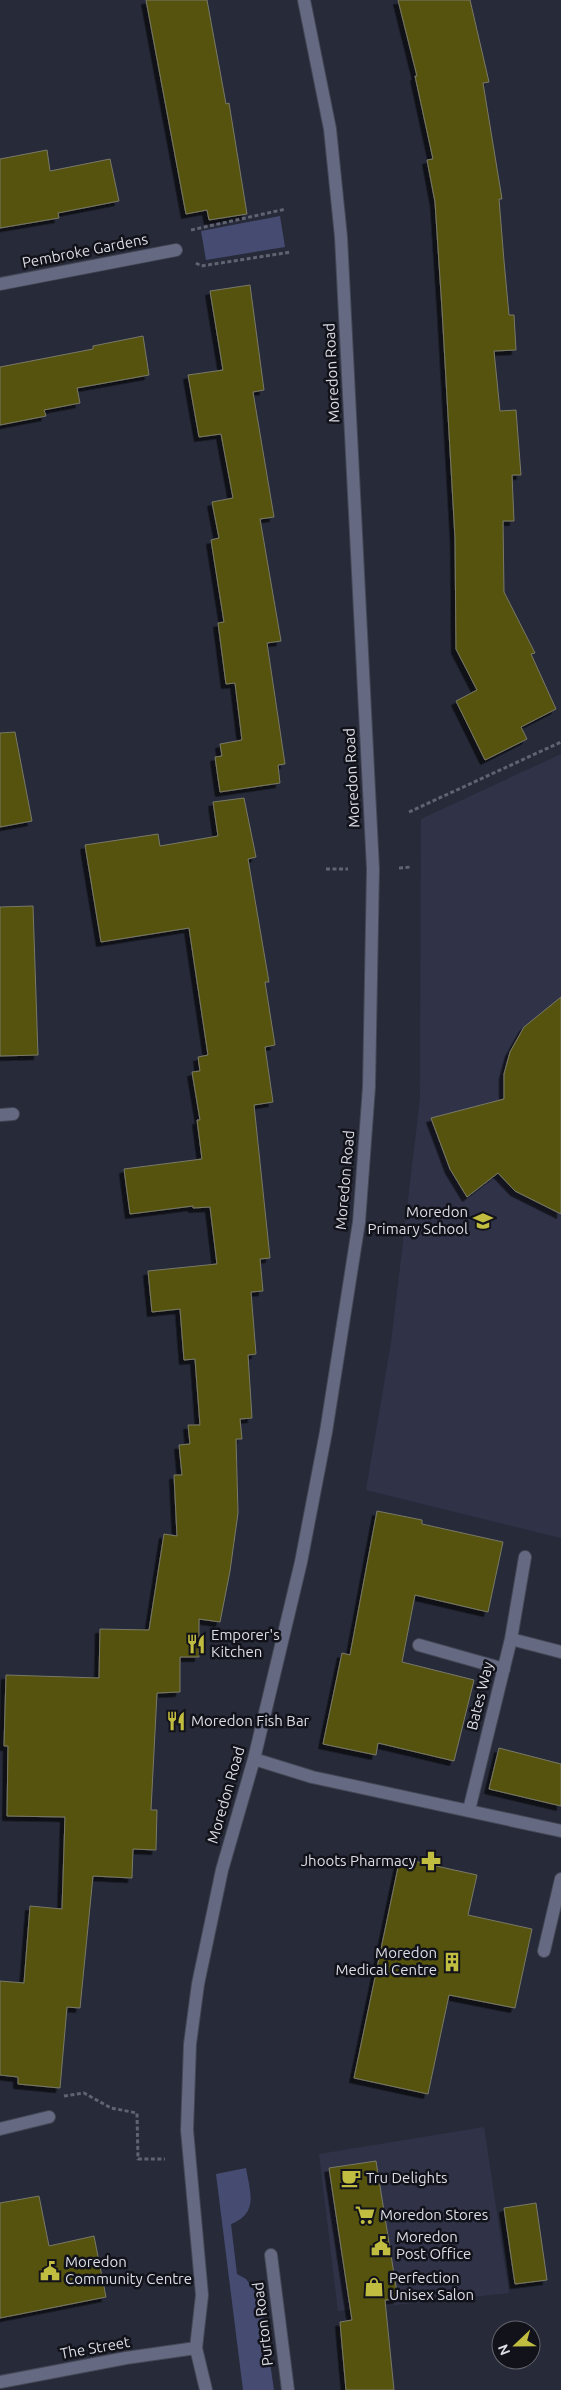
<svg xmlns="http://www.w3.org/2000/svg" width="561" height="2390" viewBox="0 0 561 2390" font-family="Ubuntu,sans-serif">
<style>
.built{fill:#303348}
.green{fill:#464c71}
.building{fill:#55530f;stroke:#797967;filter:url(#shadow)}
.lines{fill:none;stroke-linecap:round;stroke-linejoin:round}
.minor-casing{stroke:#444755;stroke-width:14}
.path{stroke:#606370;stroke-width:3;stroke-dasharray:4 2.5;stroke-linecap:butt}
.minor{stroke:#656a82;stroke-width:12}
.labels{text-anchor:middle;stroke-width:5;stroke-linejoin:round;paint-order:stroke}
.street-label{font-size:15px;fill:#dbdde7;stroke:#12131a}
.poi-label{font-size:15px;fill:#dbdde7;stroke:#12131a;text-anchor:start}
</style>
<defs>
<filter id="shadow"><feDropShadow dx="-4.5" dy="4.5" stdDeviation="0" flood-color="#0009"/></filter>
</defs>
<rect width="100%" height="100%" fill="#272a39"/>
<path class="built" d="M 561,754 L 561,1538 L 366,1490 L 391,1343 L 420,1099 L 421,819 Z
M 484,2127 L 509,2293 L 338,2311 L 319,2154 Z"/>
<path class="green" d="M 280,216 L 285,247 L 206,260 L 201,231 Z
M 246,2168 C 250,2192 259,2213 231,2224 L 237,2274 L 246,2279 L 261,2300 L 274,2390 L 243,2390 L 216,2174 Z"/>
<path class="building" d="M 146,0 L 207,0 L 226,104 L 229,103 L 247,214 L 209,220 L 207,210 L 186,214 Z
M 398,0 L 470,0 L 489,82 L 483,83 L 502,199 L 499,199 L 504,261 L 509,315 L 514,315 L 516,350 L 494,351 L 500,411 L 516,410 L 521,475 L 512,475 L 514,521 L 503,521 L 504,592 L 535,653 L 531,654 L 556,709 L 521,727 L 527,739 L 485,760 L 456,701 L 477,690 L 456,649 L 455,538 L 442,309 L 435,202 L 427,160 L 433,159 L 415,76 L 417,76 Z
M 47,150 L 50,171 L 110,159 L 119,201 L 58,213 L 59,218 L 0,228 L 0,159 Z
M 250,285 L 264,390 L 253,392 L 274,517 L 260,519 L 281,641 L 267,643 L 285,764 L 278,765 L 280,783 L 220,792 L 215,757 L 222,756 L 220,744 L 242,740 L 235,683 L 226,684 L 218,623 L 224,622 L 211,540 L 219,538 L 212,502 L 233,498 L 221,434 L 199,437 L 188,375 L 223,370 L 210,291 Z
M 143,336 L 149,375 L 77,388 L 80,403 L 44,410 L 46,416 L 0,425 L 0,367 L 93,349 L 93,346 Z
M 15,732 L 32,821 L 0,827 L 0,733 Z
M 244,798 L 256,857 L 248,859 L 269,982 L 265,982 L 275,1045 L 265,1047 L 273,1102 L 254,1105 L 270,1258 L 260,1259 L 263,1291 L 251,1292 L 256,1354 L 248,1355 L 252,1418 L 240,1419 L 242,1439 L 236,1439 L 238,1513 L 230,1571 L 220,1622 L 199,1619 L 199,1657 L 180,1657 L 180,1692 L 157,1693 L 151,1810 L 157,1810 L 156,1850 L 133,1849 L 132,1878 L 93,1876 L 80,2008 L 67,2007 L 60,2088 L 18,2084 L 18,2077 L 0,2075 L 0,1981 L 24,1983 L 30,1906 L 62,1909 L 65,1817 L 7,1816 L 8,1746 L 4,1746 L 6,1675 L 99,1678 L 100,1629 L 149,1630 L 164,1534 L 177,1536 L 174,1475 L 182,1475 L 179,1445 L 190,1444 L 188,1425 L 200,1425 L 195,1359 L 184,1360 L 180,1309 L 152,1312 L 148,1271 L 217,1264 L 210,1207 L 193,1208 L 193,1206 L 130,1214 L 124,1169 L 202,1159 L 197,1120 L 200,1120 L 192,1072 L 200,1071 L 198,1057 L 208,1055 L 189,928 L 101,942 L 85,845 L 158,834 L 160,846 L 218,836 L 213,802 Z
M 33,906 L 38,1055 L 0,1056 L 0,907 Z
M 561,997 L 561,1214 L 515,1191 L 498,1173 L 467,1197 L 450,1169 L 431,1118 L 504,1099 L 504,1074 L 510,1052 L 524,1027 Z
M 377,1511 L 422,1520 L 422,1524 L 503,1542 L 488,1612 L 415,1595 L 402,1662 L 474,1680 L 454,1761 L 378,1743 L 376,1755 L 323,1744 L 342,1653 L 350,1655 Z
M 499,1748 L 561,1764 L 561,1806 L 489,1789 Z
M 400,1858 L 477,1875 L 468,1915 L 532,1929 L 515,2008 L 449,1995 L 428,2094 L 354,2078 Z
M 376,2161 L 398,2299 L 385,2300 L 394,2390 L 346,2390 L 340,2322 L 352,2320 L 329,2168 Z
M 39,2196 L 49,2246 L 94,2236 L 106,2297 L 0,2318 L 0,2203 Z
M 536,2203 L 547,2280 L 515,2284 L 504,2208 Z"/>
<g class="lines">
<defs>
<path id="minor" d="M 0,284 L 176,250
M 0,1115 L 13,1114
M 511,1639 L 525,1557
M 419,1645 L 504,1669
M 254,1759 L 312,1777 L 561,1831
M 469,1810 L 511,1639 L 561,1652
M 544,1951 L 561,1879
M 0,2129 L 49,2117
M 271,2255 L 288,2390
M 0,2382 L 126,2358 L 196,2348
M 206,2390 L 196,2348 L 202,2295 L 187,2130 L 190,2044 L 198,1984 L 222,1870 L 254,1759 L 301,1562 L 326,1432 L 359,1222 L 369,1087 L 373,869 L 341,237 L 330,129 L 304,0"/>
</defs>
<use href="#minor" class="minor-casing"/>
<path class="path" d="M 191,230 L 286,209
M 196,263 L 201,266 L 291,252
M 409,812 L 561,742
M 399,868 L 411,867
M 326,869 L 348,869
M 64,2096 L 84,2093 L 111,2108 L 137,2113 L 138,2159 L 165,2159"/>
<use href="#minor" class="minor"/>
</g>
<defs>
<symbol id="school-bare" viewBox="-9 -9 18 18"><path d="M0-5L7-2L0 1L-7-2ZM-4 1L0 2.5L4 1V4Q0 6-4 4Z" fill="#c1bd40" stroke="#12131a" stroke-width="2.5" paint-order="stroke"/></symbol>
<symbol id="restaurant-bare" viewBox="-9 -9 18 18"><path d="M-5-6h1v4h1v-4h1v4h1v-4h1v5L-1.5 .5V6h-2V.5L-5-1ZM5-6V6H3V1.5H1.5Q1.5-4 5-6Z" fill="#c1bd40" stroke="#12131a" stroke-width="2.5" paint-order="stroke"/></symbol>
<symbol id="pharmacy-bare" viewBox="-9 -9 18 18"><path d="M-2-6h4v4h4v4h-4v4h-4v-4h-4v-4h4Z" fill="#c1bd40" stroke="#12131a" stroke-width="2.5" paint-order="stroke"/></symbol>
<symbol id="building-bare" viewBox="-9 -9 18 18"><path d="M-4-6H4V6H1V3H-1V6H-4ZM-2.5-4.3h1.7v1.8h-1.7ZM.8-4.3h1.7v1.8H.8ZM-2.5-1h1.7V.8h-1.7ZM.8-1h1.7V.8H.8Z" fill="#c1bd40" stroke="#12131a" stroke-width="2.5" paint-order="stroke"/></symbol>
<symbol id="cafe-bare" viewBox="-9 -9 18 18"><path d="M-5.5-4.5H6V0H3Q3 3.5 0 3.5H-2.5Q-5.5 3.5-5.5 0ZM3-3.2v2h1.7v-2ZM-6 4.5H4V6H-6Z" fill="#c1bd40" stroke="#12131a" stroke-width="2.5" paint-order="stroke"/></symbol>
<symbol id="supermarket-bare" viewBox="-9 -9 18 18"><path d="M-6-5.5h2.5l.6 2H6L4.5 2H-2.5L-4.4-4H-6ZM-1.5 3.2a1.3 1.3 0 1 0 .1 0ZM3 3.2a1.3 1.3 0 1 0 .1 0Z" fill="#c1bd40" stroke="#12131a" stroke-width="2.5" paint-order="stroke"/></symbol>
<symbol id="civic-bare" viewBox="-9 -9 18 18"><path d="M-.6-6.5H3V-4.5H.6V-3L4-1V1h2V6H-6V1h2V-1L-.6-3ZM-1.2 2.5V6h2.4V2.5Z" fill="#c1bd40" stroke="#12131a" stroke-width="2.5" paint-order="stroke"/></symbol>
<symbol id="shop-bare" viewBox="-9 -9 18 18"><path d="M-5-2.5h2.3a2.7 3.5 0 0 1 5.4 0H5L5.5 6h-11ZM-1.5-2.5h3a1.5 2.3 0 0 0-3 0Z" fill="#c1bd40" stroke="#12131a" stroke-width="2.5" paint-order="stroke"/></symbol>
</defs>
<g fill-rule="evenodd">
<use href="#school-bare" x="469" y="1207" width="28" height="28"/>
<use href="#restaurant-bare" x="182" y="1630" width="28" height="28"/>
<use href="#restaurant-bare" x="162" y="1707" width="28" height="28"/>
<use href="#pharmacy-bare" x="417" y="1847" width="28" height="28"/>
<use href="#building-bare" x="438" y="1948" width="28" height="28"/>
<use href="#cafe-bare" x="337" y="2164" width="28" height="28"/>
<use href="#supermarket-bare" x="351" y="2201" width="28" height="28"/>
<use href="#civic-bare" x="367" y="2232" width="28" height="28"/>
<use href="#civic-bare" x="36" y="2257" width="28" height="28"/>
<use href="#shop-bare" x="360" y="2273" width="28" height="28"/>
</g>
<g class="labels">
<g class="street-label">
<text transform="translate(85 251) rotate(-11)" y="5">Pembroke Gardens</text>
<text transform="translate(332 373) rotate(-93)" y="5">Moredon Road</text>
<text transform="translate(352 778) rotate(-93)" y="5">Moredon Road</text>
<text transform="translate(345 1180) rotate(-85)" y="5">Moredon Road</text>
<text transform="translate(480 1696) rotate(-76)" y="5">Bates Way</text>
<text transform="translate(226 1795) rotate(-74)" y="5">Moredon Road</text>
<text transform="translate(263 2324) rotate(-97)" y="5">Purton Road</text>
<text transform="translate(95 2348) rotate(-10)" y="5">The Street</text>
</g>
<g class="poi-label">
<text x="468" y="1217" text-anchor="end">Moredon<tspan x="468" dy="17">Primary School</tspan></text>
<text x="211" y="1640">Emporer's<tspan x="211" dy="17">Kitchen</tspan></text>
<text x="191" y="1726">Moredon Fish Bar</text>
<text x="416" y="1866" text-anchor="end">Jhoots Pharmacy</text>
<text x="437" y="1958" text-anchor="end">Moredon<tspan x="437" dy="17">Medical Centre</tspan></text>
<text x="366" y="2183">Tru Delights</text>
<text x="380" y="2220">Moredon Stores</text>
<text x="396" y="2242">Moredon<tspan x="396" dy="17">Post Office</tspan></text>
<text x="65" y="2267">Moredon<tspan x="65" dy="17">Community Centre</tspan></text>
<text x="389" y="2283">Perfection<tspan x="389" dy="17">Unisex Salon</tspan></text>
</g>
</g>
<g transform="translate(516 2345) rotate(248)"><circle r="24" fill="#12131a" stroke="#62646c"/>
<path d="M0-4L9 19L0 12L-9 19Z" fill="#c1bd40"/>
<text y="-8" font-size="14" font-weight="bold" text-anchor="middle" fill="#dbdde7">N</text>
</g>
</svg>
